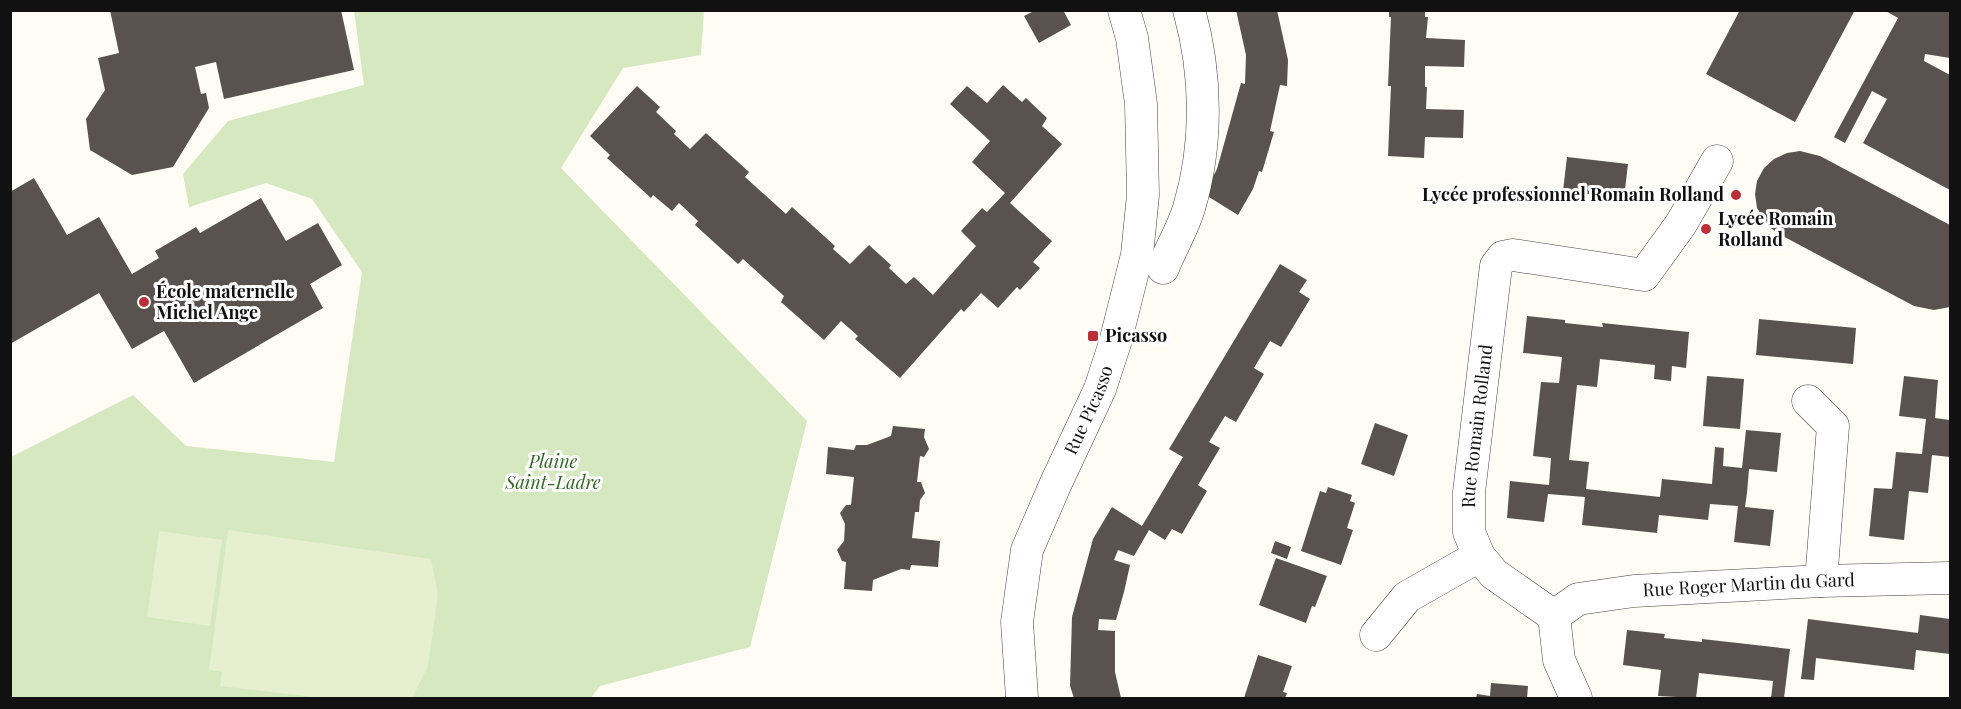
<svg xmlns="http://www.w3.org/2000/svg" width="1961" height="709" viewBox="0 0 1961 709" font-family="'Playfair Display',serif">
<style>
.green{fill:#d5e8bf}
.pitch{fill:#e6f0d1}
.building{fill:#59524e}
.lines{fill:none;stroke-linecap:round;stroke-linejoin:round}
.minor-casing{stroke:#444;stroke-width:33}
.minor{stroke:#fff;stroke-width:32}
.poi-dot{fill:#bb2f38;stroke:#fff;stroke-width:2}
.labels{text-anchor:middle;stroke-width:6;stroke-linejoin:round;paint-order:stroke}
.poi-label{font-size:18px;font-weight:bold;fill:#111;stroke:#fff;text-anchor:start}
.street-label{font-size:18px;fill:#111;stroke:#fff}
.park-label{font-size:18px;font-style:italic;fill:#326623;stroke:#fff}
</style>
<rect width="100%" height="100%" fill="#fefcf5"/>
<path class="green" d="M 354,11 L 704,11 L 701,55 L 623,68 L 561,168 L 807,421 L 750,647 L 600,686 L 591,698 L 11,698 L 11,457 L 133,395 L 186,446 L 334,462 L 362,272 L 312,199 L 266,183 L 189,207 L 183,174 L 228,121 L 364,85 Z"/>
<path class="pitch" d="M 228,530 L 431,559 L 438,595 L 428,666 L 412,698 L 323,698 L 220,686 L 222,672 L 209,670 Z
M 159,531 L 222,540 L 210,626 L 147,617 Z"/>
<path class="building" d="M 110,10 L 341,10 L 354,70 L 224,99 L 216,62 L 195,67 L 201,94 L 206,93 L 209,108 L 173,167 L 132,175 L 90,150 L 86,119 L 105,90 L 98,58 L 119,53 Z
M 1031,10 L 1063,10 L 1071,25 L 1039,43 L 1024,16 L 1032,12 Z
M 1236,10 L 1277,10 L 1288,60 L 1287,86 L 1280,85 L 1270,131 L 1274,132 L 1262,172 L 1259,171 L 1253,189 L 1238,215 L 1204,194 L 1217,169 L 1241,83 L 1245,84 L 1246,55 Z
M 1389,10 L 1425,10 L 1425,17 L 1428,17 L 1426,38 L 1465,40 L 1464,67 L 1425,66 L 1425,87 L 1427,87 L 1426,109 L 1464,110 L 1463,138 L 1425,137 L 1424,158 L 1388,156 L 1391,86 L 1388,86 L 1391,17 L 1389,17 Z
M 1740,10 L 1855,10 L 1795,122 L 1706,74 Z
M 1884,10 L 1950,10 L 1950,58 L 1925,54 L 1924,61 L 1950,75 L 1950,190 L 1863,143 L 1887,99 L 1872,91 L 1845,143 L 1834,137 L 1898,18 Z
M 1003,85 L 1022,102 L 1026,98 L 1047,118 L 1042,126 L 1062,144 L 1010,203 L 1052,241 L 1033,262 L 1040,268 L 1020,290 L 1017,287 L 998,308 L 981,293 L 964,312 L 961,309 L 900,378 L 855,339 L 858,336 L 841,321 L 824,340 L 781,302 L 784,296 L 743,259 L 738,264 L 695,225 L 698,221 L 679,203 L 672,211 L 653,195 L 651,198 L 607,158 L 610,155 L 590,136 L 637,86 L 660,107 L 656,112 L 676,131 L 674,134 L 690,149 L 706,133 L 749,172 L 745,177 L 786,214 L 792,207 L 835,246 L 833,249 L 850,264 L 869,245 L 891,265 L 889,268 L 906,284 L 914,277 L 933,295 L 976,246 L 961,231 L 982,208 L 987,212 L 1005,193 L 972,162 L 990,141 L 950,104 L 967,86 L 987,103 Z
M 1800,151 L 1820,156 L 1950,225 L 1950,307 L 1934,310 L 1914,306 L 1779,234 L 1768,226 L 1757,208 L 1755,194 L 1757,181 L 1764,168 L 1774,159 L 1787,153 Z
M 1567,157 L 1628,164 L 1624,198 L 1563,191 Z
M 34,178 L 67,235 L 99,217 L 132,274 L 159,258 L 155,251 L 196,227 L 200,233 L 261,198 L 286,241 L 318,223 L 342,265 L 310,284 L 323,308 L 194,383 L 164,331 L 132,349 L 99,293 L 10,344 L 10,192 Z
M 1280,264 L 1307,280 L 1299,292 L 1310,299 L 1281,347 L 1270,341 L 1254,368 L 1264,374 L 1236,422 L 1225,416 L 1209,442 L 1220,448 L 1198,485 L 1207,491 L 1182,534 L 1172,529 L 1165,540 L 1149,530 L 1134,556 L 1118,550 L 1114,560 L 1130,565 L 1124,592 L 1116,620 L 1099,619 L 1098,630 L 1115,631 L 1115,672 L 1121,698 L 1074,698 L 1070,686 L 1072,617 L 1093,539 L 1112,507 L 1142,526 L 1183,457 L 1169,449 Z
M 1527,316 L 1565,320 L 1565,323 L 1603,327 L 1602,323 L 1689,332 L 1686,368 L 1672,366 L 1671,381 L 1654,379 L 1655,365 L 1600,359 L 1597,387 L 1577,385 L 1569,460 L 1589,462 L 1586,489 L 1660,497 L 1662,479 L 1712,484 L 1715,447 L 1724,448 L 1723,466 L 1742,468 L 1746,430 L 1781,433 L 1777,472 L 1749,469 L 1747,493 L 1745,507 L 1774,510 L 1770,546 L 1734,542 L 1738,506 L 1710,504 L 1708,520 L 1659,515 L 1657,533 L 1582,525 L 1585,497 L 1548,494 L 1544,522 L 1507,518 L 1510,481 L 1549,485 L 1551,458 L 1533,456 L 1541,382 L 1559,383 L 1562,357 L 1523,353 Z
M 1759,319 L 1856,328 L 1853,364 L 1756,355 Z
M 1707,376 L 1744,379 L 1740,429 L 1703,426 Z
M 1904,376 L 1938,380 L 1935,418 L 1950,420 L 1950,457 L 1932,455 L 1928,493 L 1909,491 L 1904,540 L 1869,536 L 1874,488 L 1892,489 L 1896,452 L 1922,454 L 1926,419 L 1899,416 Z
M 1375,423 L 1408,435 L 1394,476 L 1361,464 Z
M 893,426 L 925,429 L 924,437 L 929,449 L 924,457 L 920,456 L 917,482 L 921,482 L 925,493 L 920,500 L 919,512 L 915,512 L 912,538 L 940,541 L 938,567 L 911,565 L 910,570 L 901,569 L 873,580 L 872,591 L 844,589 L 846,562 L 842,561 L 837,550 L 844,541 L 845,524 L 840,513 L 846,505 L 851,505 L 854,477 L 826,474 L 828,447 L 854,450 L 856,445 L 867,445 L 891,436 Z
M 1328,487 L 1352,495 L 1350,501 L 1355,503 L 1347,528 L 1353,530 L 1341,565 L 1301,551 L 1320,491 L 1326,493 Z
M 1275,541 L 1291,547 L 1287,559 L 1271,553 Z
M 1276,558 L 1327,576 L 1315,607 L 1312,606 L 1306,623 L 1259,605 Z
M 1920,615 L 1950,619 L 1950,654 L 1916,650 L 1914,670 L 1816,658 L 1814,680 L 1801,679 L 1808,619 L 1918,633 Z
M 1627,630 L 1665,634 L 1664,638 L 1702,642 L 1702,639 L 1790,649 L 1784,698 L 1771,698 L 1773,681 L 1699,673 L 1696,698 L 1658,696 L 1661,670 L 1623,665 Z
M 1258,655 L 1292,666 L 1283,692 L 1287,693 L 1285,698 L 1244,698 Z
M 1491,683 L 1528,686 L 1527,698 L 1476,698 L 1477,694 L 1490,696 Z"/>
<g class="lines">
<defs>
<g id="minor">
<path d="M 1163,268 C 1171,248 1183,228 1189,208 C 1208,144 1207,74 1189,10"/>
<path d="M 1808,401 L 1833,426 L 1821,581"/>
<path id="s1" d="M 1554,616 L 1578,599 L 1634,591 L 1821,581 L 1950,578"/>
<path d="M 1376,635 L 1407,597 L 1479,556"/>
<path id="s2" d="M 1022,698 L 1017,622 L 1027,550 L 1056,483 L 1100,389 L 1115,343 L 1137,255 L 1143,195 L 1141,104 L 1132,38 L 1124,10"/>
<path id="s3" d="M 1576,698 L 1559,660 L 1554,616 L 1494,574 L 1479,556 L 1469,532 L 1469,492 L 1496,266 L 1503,257 L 1513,255 L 1644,275 L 1681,224 L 1717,161"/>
</g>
</defs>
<use href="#minor" class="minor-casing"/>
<use href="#minor" class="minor"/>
</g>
<g class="poi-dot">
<circle cx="1736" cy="195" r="6"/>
<circle cx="1706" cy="229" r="6"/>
<circle cx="144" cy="302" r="6"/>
<rect x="1087" y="330" width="12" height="12" rx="3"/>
</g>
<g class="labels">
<g class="poi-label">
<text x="1724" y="201" text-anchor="end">Lycée professionnel Romain Rolland</text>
<text x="1718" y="225">Lycée Romain<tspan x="1718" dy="21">Rolland</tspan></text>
<text x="156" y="298">École maternelle<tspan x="156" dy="21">Michel Ange</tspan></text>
<text x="1105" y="342">Picasso</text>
</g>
<g class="street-label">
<text dy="6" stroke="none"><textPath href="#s2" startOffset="302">Rue Picasso</textPath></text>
<text dy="6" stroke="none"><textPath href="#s3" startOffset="315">Rue Romain Rolland</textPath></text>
<text dy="6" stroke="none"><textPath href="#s1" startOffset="201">Rue Roger Martin du Gard</textPath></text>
</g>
<g class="park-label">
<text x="553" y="468">Plaine<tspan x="553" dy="21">Saint-Ladre</tspan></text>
</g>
</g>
<rect width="1961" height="709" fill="none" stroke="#111111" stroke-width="24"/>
</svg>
